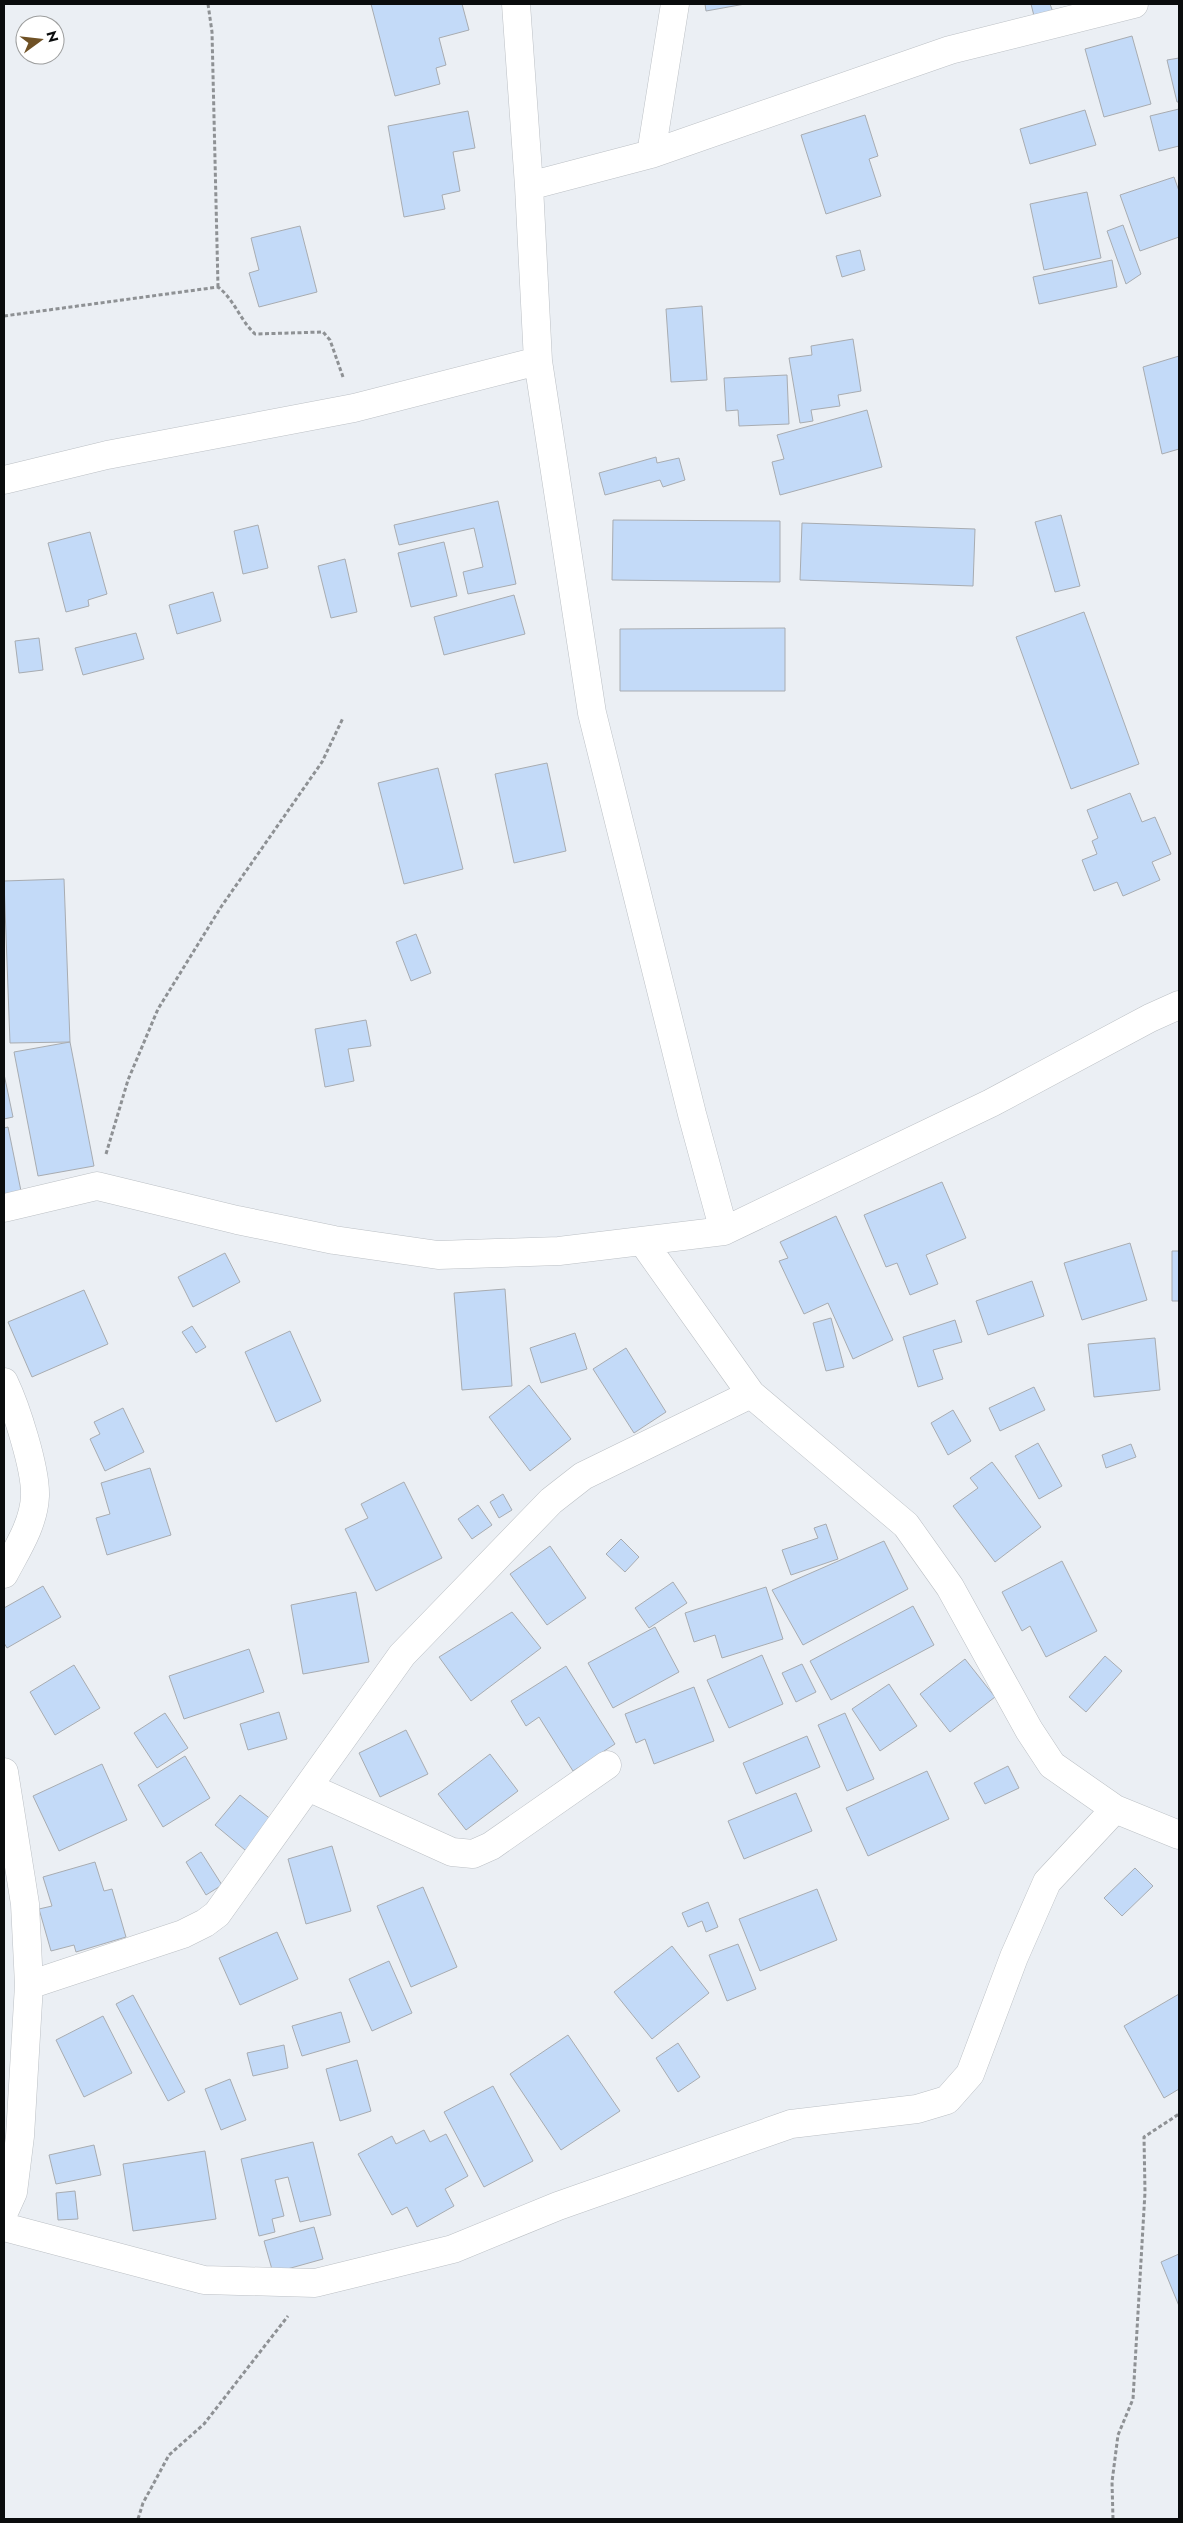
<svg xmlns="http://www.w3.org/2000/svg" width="1183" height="2523" viewBox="0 0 1183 2523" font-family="Jost,sans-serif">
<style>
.building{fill:#c3daf8;stroke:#a8acb1}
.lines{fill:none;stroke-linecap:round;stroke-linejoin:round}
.minor-casing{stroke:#bcc0c5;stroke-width:29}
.path{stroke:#8e9194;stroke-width:3;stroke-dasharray:4 2.5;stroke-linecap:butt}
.minor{stroke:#fff;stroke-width:28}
</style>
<rect width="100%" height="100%" fill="#ebeff4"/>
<path class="building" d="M 371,4 L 462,4 L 469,30 L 439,38 L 446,65 L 436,68 L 440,84 L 395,96 Z
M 705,4 L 745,4 L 706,11 Z
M 1031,4 L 1050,4 L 1054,15 L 1035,20 Z
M 1132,36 L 1151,104 L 1104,117 L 1085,49 Z
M 1179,58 L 1179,102 L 1177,102 L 1167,60 Z
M 1179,109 L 1179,146 L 1159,151 L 1150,116 Z
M 1085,110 L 1096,145 L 1030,164 L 1020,129 Z
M 468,111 L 475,148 L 453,152 L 460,191 L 442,195 L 445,209 L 404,217 L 388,126 Z
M 865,115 L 878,156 L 869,159 L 881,196 L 826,214 L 801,135 Z
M 1174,177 L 1179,191 L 1179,237 L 1140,251 L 1120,195 Z
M 1087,192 L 1101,258 L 1044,270 L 1030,204 Z
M 1123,225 L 1141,274 L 1126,284 L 1107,231 Z
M 300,226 L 317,292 L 259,307 L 249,273 L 259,270 L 251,238 Z
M 860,250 L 865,270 L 842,277 L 836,256 Z
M 1112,260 L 1117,287 L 1039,304 L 1033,277 Z
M 702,306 L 707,380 L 671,382 L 666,309 Z
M 853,339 L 861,391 L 838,395 L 840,406 L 811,410 L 813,421 L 800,423 L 789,358 L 812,355 L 811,346 Z
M 1179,356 L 1179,449 L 1162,454 L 1143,367 Z
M 787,375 L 789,424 L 739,426 L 738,410 L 726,411 L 724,378 Z
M 867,410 L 882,467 L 780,495 L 772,462 L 784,459 L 777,435 Z
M 656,457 L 657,463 L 679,458 L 685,480 L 663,487 L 660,480 L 605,495 L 599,473 Z
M 498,501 L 516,584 L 468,594 L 463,572 L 483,567 L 474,528 L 399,545 L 394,525 Z
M 1061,515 L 1080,586 L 1055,592 L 1035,522 Z
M 613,520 L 780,521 L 780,582 L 612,580 Z
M 802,523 L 975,529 L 973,586 L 800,580 Z
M 258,525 L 268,568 L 243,574 L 234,531 Z
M 90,532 L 107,594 L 88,600 L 89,606 L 66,612 L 48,543 Z
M 444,542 L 457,596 L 411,607 L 398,553 Z
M 345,559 L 357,612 L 331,618 L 318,566 Z
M 213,592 L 221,621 L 177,634 L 169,605 Z
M 514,595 L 525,634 L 444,655 L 434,617 Z
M 1084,612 L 1139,764 L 1071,789 L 1016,637 Z
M 785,628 L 785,691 L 620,691 L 620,629 Z
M 136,633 L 144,659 L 83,675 L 75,648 Z
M 39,638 L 43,670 L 19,673 L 15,641 Z
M 547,763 L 566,851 L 514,863 L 495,774 Z
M 438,768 L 463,869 L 404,884 L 378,783 Z
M 1130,793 L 1142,822 L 1155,817 L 1171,854 L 1152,862 L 1160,880 L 1123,896 L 1117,882 L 1094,891 L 1082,860 L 1097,854 L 1092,841 L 1098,838 L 1087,810 Z
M 64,879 L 70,1042 L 10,1043 L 4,881 Z
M 416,934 L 431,973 L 411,981 L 396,942 Z
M 366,1020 L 371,1046 L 348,1049 L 354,1081 L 325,1087 L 315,1029 Z
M 70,1042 L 94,1166 L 38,1176 L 14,1052 Z
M 4,1074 L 13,1117 L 4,1119 Z
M 8,1127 L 21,1191 L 4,1195 L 4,1128 Z
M 942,1182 L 966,1238 L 926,1255 L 938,1284 L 910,1295 L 897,1263 L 886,1267 L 864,1215 Z
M 836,1216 L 893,1340 L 853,1359 L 828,1303 L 804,1314 L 779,1261 L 788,1258 L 780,1242 Z
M 1130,1243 L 1147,1300 L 1082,1320 L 1064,1263 Z
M 1172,1251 L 1179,1251 L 1179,1301 L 1172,1301 Z
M 225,1253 L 240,1282 L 193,1307 L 178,1277 Z
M 1032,1281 L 1044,1316 L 988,1335 L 976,1301 Z
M 505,1289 L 512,1386 L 462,1390 L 454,1293 Z
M 84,1290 L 108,1344 L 32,1377 L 8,1322 Z
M 831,1318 L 844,1367 L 826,1371 L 813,1323 Z
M 955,1320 L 962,1342 L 933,1350 L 943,1379 L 918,1387 L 903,1337 Z
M 192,1326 L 206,1347 L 196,1353 L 182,1332 Z
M 290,1331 L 321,1401 L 276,1422 L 245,1352 Z
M 575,1333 L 587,1369 L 541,1383 L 530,1348 Z
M 1155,1338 L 1160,1390 L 1094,1397 L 1088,1344 Z
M 626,1348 L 666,1412 L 634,1433 L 593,1369 Z
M 529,1385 L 571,1439 L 530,1471 L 489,1417 Z
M 1034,1387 L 1045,1410 L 1000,1431 L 989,1408 Z
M 123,1408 L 144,1452 L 105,1471 L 90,1439 L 100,1434 L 94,1422 Z
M 953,1410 L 971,1441 L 948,1455 L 931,1423 Z
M 1038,1443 L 1062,1486 L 1039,1499 L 1015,1456 Z
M 1131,1444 L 1136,1457 L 1106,1468 L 1102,1455 Z
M 992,1462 L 1041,1527 L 995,1562 L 953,1506 L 978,1488 L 970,1478 Z
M 150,1468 L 171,1535 L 107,1555 L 96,1518 L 110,1514 L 101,1483 Z
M 404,1482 L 442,1558 L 376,1591 L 345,1529 L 368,1518 L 361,1504 Z
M 503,1494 L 512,1510 L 499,1518 L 490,1502 Z
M 478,1505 L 492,1525 L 472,1539 L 458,1519 Z
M 826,1524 L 838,1559 L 791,1575 L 782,1550 L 818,1538 L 814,1528 Z
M 621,1539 L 639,1557 L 625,1572 L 606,1554 Z
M 884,1541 L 908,1589 L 803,1645 L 772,1590 Z
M 550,1546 L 586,1598 L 547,1625 L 510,1574 Z
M 1062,1561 L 1097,1631 L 1046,1657 L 1030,1626 L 1022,1631 L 1002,1592 Z
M 673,1582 L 687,1603 L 649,1628 L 635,1608 Z
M 43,1586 L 61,1617 L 7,1648 L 4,1643 L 4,1608 Z
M 766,1587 L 783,1639 L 722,1658 L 715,1635 L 694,1642 L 685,1613 Z
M 356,1592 L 369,1662 L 303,1674 L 291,1605 Z
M 913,1606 L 934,1645 L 831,1700 L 810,1661 Z
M 512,1612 L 541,1648 L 471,1701 L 439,1657 Z
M 655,1627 L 679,1672 L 613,1708 L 588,1663 Z
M 249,1649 L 264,1692 L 184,1719 L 169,1676 Z
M 762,1655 L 783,1704 L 729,1728 L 707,1680 Z
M 1105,1656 L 1122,1671 L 1086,1712 L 1069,1697 Z
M 965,1659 L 995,1697 L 950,1732 L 920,1694 Z
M 802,1664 L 816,1692 L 796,1702 L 782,1673 Z
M 74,1665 L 100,1708 L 55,1735 L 30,1692 Z
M 566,1666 L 615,1744 L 573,1771 L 539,1717 L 526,1726 L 511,1701 Z
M 889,1684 L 917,1726 L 880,1751 L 852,1709 Z
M 694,1687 L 714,1741 L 654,1764 L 645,1739 L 636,1743 L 625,1714 Z
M 279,1712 L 287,1739 L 248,1750 L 240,1724 Z
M 165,1713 L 188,1748 L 157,1768 L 134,1733 Z
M 845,1713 L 874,1779 L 847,1791 L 818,1725 Z
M 406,1730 L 428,1774 L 380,1797 L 359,1753 Z
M 807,1736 L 820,1767 L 756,1794 L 743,1763 Z
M 490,1754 L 518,1791 L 466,1830 L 438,1794 Z
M 185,1756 L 210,1798 L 163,1827 L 138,1785 Z
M 102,1764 L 127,1820 L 59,1851 L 33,1796 Z
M 1008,1766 L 1019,1788 L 985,1804 L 974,1783 Z
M 927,1771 L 949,1819 L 868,1856 L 846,1808 Z
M 796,1793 L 812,1831 L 744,1859 L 728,1821 Z
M 240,1795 L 277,1824 L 251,1855 L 215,1825 Z
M 332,1846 L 351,1911 L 306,1924 L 288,1859 Z
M 201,1852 L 222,1885 L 206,1895 L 186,1862 Z
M 95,1862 L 104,1891 L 112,1889 L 126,1937 L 76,1952 L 74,1945 L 51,1951 L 39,1909 L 52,1906 L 43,1877 Z
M 1135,1868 L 1153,1886 L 1122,1916 L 1104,1898 Z
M 423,1887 L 457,1967 L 411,1987 L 377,1906 Z
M 817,1889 L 837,1940 L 760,1971 L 739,1919 Z
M 708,1902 L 718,1927 L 706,1932 L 702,1921 L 688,1927 L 682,1913 Z
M 277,1932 L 298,1979 L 240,2005 L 219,1958 Z
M 738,1944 L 756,1989 L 727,2001 L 709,1955 Z
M 672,1946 L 709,1993 L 652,2039 L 614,1992 Z
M 389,1961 L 412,2013 L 372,2031 L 349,1979 Z
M 1179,1994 L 1179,2089 L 1164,2098 L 1124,2026 Z
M 133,1995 L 185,2092 L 168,2101 L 116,2004 Z
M 341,2012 L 350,2042 L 302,2056 L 292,2026 Z
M 103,2016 L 132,2073 L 84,2097 L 56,2040 Z
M 568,2035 L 620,2111 L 561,2150 L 510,2074 Z
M 678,2043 L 700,2077 L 678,2092 L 656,2058 Z
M 284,2045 L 288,2068 L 253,2076 L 247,2053 Z
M 357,2060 L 371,2111 L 340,2121 L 326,2069 Z
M 230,2079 L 246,2120 L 221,2130 L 205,2089 Z
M 493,2086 L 533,2161 L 484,2187 L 444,2112 Z
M 424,2130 L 430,2142 L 446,2134 L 468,2176 L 445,2189 L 454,2206 L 417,2227 L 407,2207 L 392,2215 L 358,2154 L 392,2136 L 396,2144 Z
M 313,2142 L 331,2215 L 300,2222 L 288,2177 L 275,2180 L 284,2216 L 272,2219 L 275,2232 L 259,2236 L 241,2159 Z
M 94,2145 L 101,2175 L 56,2184 L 49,2155 Z
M 205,2151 L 216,2219 L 133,2231 L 123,2164 Z
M 75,2191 L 78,2219 L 58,2220 L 56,2193 Z
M 314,2227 L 323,2259 L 273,2273 L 264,2241 Z
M 1179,2254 L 1179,2306 L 1161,2262 Z"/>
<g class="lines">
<defs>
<path id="minor" d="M 516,4 L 529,186 L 538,361 L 592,713 L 692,1114 L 724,1231
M 651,154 L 675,4
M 529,186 L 651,154 L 950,50 L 1134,4
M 4,480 L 107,455 L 354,408 L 538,361
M 4,1208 L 97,1186 L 237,1220 L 334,1240 L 438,1255 L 559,1251 L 724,1231 L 991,1103 L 1150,1018 L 1179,1005
M 643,1242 L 751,1394 L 906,1525 L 950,1587 L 1029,1730 L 1052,1765 L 1115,1809 L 1179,1835
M 4,1382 C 16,1407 36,1469 35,1496 C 34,1524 16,1551 4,1574
M 4,1772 L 25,1904 L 29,1985 L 20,2136 L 13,2192 L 4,2212
M 308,1787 L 452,1852 L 473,1854 L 491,1846 L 607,1765
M 29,1985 L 183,1934 L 205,1923 L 217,1914 L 402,1655 L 551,1501 L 583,1476 L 751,1394
M 4,2227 L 204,2280 L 315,2283 L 453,2249 L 558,2206 L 791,2124 L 917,2109 L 947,2100 L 970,2074 L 1014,1957 L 1047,1882 L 1115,1809"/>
</defs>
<use href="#minor" class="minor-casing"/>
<path class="path" d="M 208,4 L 212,32 L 218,287
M 4,316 L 218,287 C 234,299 240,320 255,334 L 323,332 L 330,340 L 343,377
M 106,1154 L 128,1080 L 158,1009 L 221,907 L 322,762 L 343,718
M 138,2519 L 143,2503 L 169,2455 L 204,2424 L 288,2316
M 1113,2519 L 1112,2482 L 1118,2435 L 1133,2399 L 1145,2192 L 1144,2137 L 1179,2114"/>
<use href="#minor" class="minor"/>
</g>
<rect width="1183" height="2523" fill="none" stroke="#0a0c0d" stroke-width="10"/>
<g transform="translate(40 40) rotate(75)"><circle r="24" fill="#ffffff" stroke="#9d9e9e"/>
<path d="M0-4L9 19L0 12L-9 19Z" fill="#6f5125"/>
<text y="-8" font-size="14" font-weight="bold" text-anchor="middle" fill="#0a0c0d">N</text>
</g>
</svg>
